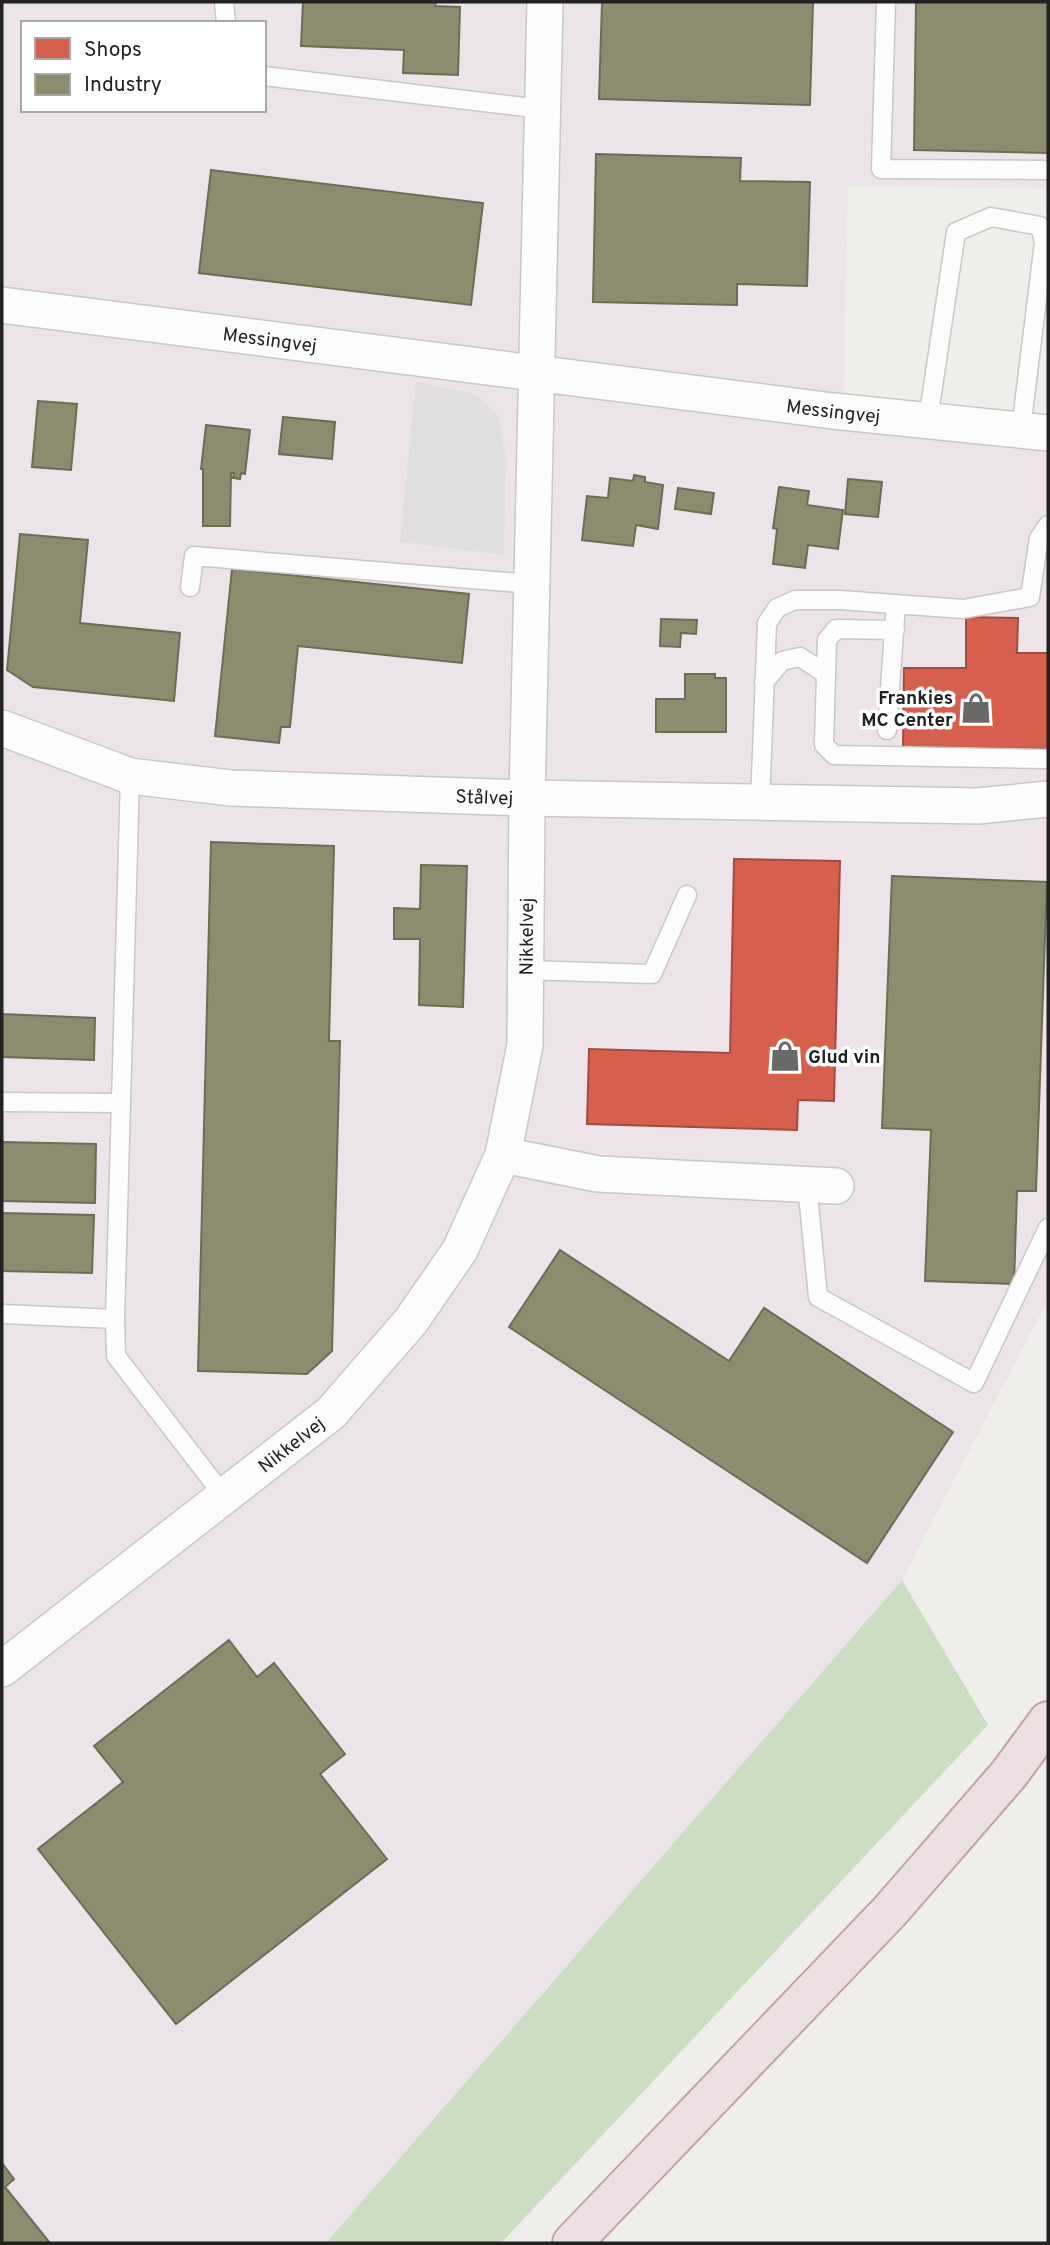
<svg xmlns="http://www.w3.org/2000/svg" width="1050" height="2245" viewBox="0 0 1050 2245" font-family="Overpass,sans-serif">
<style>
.industrial{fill:#ede4e9;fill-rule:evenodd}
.forest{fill:#cbdec1}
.parking{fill:#e0dfde}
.shops{fill:#d6604d;stroke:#a04d40;stroke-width:2}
.industry{fill:#8c8c6e;stroke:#6c6c57;stroke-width:2}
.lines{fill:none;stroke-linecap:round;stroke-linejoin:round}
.service-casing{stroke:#c9c8c7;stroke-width:21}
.minor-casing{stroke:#c9c8c7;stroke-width:38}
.motorway-casing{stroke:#c5a2ac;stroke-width:42}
.service{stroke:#fdfcfc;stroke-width:18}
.minor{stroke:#fdfcfc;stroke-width:35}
.motorway{stroke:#ece0e2;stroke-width:38}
.labels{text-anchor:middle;stroke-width:7;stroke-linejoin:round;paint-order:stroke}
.street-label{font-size:19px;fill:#222;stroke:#fff}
.poi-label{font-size:19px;font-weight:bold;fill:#222;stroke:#fff;text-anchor:end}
</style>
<rect width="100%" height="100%" fill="#f0eeeb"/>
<path class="industrial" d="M 2,2 L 1048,2 L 1048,189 L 848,186 L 844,404 L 1048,431 L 1048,1300 L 902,1580 L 326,2243 L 2,2243 ZM 23,23 L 264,23 L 264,110 L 23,110 Z"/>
<path class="forest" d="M 902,1580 L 988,1725 L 501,2243 L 326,2243 Z"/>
<path class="parking" d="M 416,382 L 476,394 L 499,417 L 506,460 L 504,555 L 400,542 Z"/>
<path class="shops" d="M 966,617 L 1018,618 L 1017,653 L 1048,653 L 1048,749 L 903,747 L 904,668 L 966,668 Z
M 734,859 L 840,861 L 834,1101 L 798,1100 L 797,1130 L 587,1124 L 589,1049 L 730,1053 Z"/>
<path class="industry" d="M 303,2 L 436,2 L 435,6 L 460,7 L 458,75 L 403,73 L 404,50 L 301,46 Z
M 602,2 L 813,2 L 810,105 L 599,99 Z
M 916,2 L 1048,2 L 1048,153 L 914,150 Z
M 596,154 L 741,158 L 740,181 L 810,182 L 807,286 L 737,284 L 737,305 L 593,302 Z
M 211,170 L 483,203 L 471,305 L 199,273 Z
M 38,401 L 77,404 L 71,470 L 32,467 Z
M 283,417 L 335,422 L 332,459 L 279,454 Z
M 206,425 L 250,430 L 245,474 L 241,473 L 240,479 L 233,478 L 234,473 L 231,473 L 230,526 L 203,526 L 203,469 L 201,469 Z
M 634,475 L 645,477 L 645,482 L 663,485 L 658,529 L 636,525 L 633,546 L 582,540 L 587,496 L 608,498 L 610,478 L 633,481 Z
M 848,479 L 882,482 L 878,517 L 845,514 Z
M 779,487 L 809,491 L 807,505 L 843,510 L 838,549 L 808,545 L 805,568 L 773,564 L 777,529 L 773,528 Z
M 678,488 L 714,493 L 711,514 L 675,509 Z
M 20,534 L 88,540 L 80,623 L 180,633 L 174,701 L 33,687 L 7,670 Z
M 232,569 L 469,594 L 462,663 L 298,646 L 290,727 L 281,727 L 279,743 L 215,736 Z
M 661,619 L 697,620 L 696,634 L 681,633 L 680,647 L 660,646 Z
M 685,674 L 715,674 L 715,678 L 726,678 L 726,732 L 656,732 L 656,699 L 685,699 Z
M 211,842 L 334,846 L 329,1041 L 340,1041 L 332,1351 L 307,1374 L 198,1371 Z
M 421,865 L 467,866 L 463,1007 L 419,1005 L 420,939 L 394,939 L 394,908 L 420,909 Z
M 892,876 L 1047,882 L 1036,1191 L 1017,1191 L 1014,1284 L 925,1281 L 931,1130 L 882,1128 Z
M 2,1014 L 95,1018 L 94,1060 L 2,1057 Z
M 2,1142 L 96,1144 L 95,1203 L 2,1201 Z
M 2,1213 L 94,1215 L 92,1273 L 2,1271 Z
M 560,1250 L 729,1361 L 764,1308 L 953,1432 L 867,1563 L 509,1327 Z
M 229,1640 L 257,1677 L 274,1663 L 345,1754 L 320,1774 L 387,1859 L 176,2024 L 38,1849 L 123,1782 L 94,1746 Z
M 2,2163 L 14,2179 L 5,2187 L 50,2243 L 2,2243 Z"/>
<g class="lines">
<defs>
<path id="service" d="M 224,2 L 226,23
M 886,2 L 881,169 L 1048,170
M 264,76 L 542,109
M 928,420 L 956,232 L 991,217 L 1040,226 L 1044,242 L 1021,429
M 190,587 L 194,556 L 531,584
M 826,674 L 827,640 L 836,629 L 895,630
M 764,682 L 782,661 L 800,657 L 826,674 L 824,745 L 834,755 L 1048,759
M 887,730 L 896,604
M 130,776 L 115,1319 L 116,1356 L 224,1496
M 760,803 L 767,623 L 777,608 L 795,600 L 840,600 L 963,609 L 1030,597 L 1039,538 L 1048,525
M 526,970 L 652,974 L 687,895
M 2,1102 L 120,1103
M 807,1184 L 818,1297 L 974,1383 L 1048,1228
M 2,1314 L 115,1319"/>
<g id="minor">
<path id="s1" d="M 2,305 L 833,411 L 1048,433"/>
<path id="s2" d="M 2,728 L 130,776 L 231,788 L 527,798 L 978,806 L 1048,799"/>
<path d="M 503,1155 L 598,1174 L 836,1186"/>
<path id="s3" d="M 2,1669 L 331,1413 L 411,1321 L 460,1250 L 503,1155 L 525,1045 L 527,798 L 545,2"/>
</g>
<path id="motorway" d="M 572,2243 L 890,1911 L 1009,1774 L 1048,1721"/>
</defs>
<use href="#service" class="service-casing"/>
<use href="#minor" class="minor-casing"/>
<use href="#motorway" class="motorway-casing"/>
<use href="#service" class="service"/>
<use href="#minor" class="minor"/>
<use href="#motorway" class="motorway"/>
</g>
<defs>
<symbol id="shop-bare" viewBox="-9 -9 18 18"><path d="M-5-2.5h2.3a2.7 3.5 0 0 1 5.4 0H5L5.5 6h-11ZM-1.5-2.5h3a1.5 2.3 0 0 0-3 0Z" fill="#6a6968" stroke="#fff" stroke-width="2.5" paint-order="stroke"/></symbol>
</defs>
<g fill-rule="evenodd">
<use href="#shop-bare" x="954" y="686" width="44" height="44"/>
<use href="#shop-bare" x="763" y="1034" width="44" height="44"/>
</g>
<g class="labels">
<g class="street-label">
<text dy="7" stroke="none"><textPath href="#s1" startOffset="270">Messingvej</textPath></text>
<text dy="7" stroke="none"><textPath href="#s1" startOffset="838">Messingvej</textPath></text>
<text dy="7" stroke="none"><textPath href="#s2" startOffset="492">Stålvej</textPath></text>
<text dy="7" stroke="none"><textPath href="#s3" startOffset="950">Nikkelvej</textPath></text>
<text dy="7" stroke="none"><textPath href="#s3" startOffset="366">Nikkelvej</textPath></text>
</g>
<g class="poi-label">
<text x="953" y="704">Frankies<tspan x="953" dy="22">MC Center</tspan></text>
<text x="808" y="1063" text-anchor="start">Glud vin</text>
</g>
</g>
<rect width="1050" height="2245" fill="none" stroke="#222222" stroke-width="7"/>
<rect x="21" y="21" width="245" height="91" fill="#ffffff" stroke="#a7a7a7" stroke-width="2"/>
<rect x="35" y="38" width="35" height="21" fill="#d6604d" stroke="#a7a7a7" stroke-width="2"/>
<text x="84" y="56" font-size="21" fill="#222222">Shops</text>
<rect x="35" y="74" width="35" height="21" fill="#8c8c6e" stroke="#a7a7a7" stroke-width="2"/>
<text x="84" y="91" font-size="21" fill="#222222">Industry</text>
</svg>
